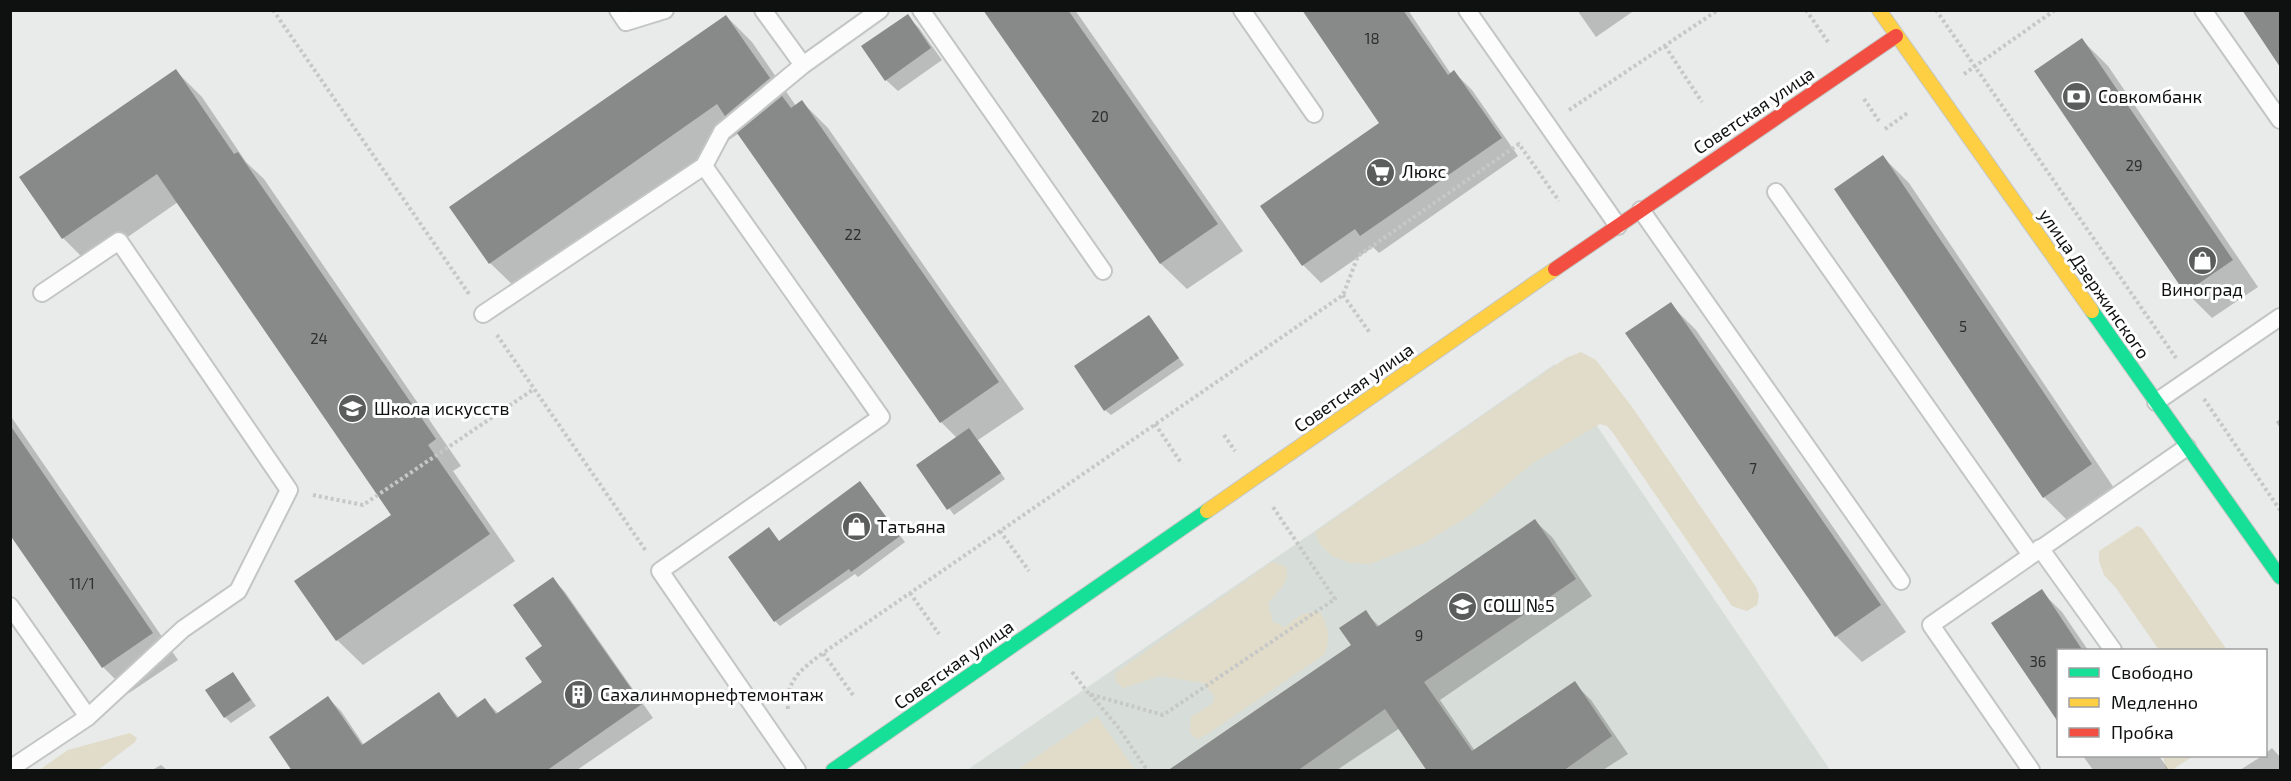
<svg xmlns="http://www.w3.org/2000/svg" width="2291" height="781" viewBox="0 0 2291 781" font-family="'Exo 2',sans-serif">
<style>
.built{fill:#d7ded9}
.green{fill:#e1dcc9}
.shadow{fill:#0003}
.building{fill:#888a89}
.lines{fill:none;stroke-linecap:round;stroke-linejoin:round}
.lane-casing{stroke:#c3c6c4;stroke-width:20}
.fast-casing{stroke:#c3c6c4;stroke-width:16}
.slow-casing{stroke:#c3c6c4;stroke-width:16}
.jam-casing{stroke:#c3c6c4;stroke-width:16}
.path{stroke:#c6c8c7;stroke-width:4;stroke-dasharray:3 3;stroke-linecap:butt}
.lane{stroke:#fcfcfc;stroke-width:16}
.fast{stroke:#16e098;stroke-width:14}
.slow{stroke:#ffcf43;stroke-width:14}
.jam{stroke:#f24e42;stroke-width:14}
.labels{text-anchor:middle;stroke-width:6;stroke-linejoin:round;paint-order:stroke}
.number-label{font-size:15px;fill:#2d2f2e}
.poi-label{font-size:18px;fill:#0f1110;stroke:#fff;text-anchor:start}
.street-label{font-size:18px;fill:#0f1110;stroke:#fff}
</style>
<rect width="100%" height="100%" fill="#e8ebe9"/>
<path class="built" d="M 1555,364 L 1830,770 L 967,770 L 1296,544 Z"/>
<path class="green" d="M 1581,352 L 1596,360 L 1632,407 L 1756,587 L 1759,596 L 1757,605 L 1747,611 L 1732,606 L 1613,433 L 1607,426 L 1600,424 L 1533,463 L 1472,514 L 1426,542 L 1370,564 L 1350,563 L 1332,556 L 1319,543 L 1315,532 L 1566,358 Z
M 2137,526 L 2142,528 L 2227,650 L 2159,650 L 2116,588 L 2104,575 L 2099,561 L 2099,551 Z
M 1272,562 L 1285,566 C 1293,580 1276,593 1268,603 L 1273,622 L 1285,627 C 1297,617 1304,611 1320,612 C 1329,625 1330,640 1325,654 L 1206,735 L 1197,739 L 1190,733 L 1191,717 L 1213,703 L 1214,696 L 1203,683 L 1160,676 L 1123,688 L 1116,682 L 1115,675 L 1118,671 Z
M 1097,716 L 1135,770 L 1017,770 Z
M 130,733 L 137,738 L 135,742 L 98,770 L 39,770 L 68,750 Z
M 2163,756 L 2193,756 L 2172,770 L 2166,770 Z"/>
<path class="shadow" d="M 984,10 L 1075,10 L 1243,251 L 1187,289 L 1161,264 Z
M 1303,10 L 1408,10 L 1451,74 L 1454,72 L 1472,90 L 1518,156 L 1379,253 L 1373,247 L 1321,283 L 1303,265 L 1381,123 Z
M 1577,10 L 1635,10 L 1596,37 Z
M 2244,10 L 2280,10 L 2280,64 Z
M 726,16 L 752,42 L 796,106 L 802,102 L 828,128 L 1024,409 L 978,440 L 1005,479 L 954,515 L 918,466 L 957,438 L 941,422 L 739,133 L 516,288 L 490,263 Z
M 907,16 L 919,28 L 942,60 L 898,91 L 886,80 Z
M 2082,40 L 2108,66 L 2258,287 L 2212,318 L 2186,292 Z
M 176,71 L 202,97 L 246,162 L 264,179 L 461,466 L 453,471 L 515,561 L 363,665 L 337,640 L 393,515 L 178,202 L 89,264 L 63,238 L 21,177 Z
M 1883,157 L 1909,183 L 2116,491 L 2070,523 L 2044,497 Z
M 1670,304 L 1696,330 L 1906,632 L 1862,662 L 1836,636 Z
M 1148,316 L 1184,365 L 1111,415 L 1105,410 Z
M 10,415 L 178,660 L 129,693 L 103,667 L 10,532 Z
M 2280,419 L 2280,428 L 2276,422 Z
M 860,483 L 905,542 L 858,577 L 855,574 L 780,626 L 775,621 L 780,542 Z
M 1535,521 L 1552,537 L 1592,596 L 1440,700 L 1475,751 L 1574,683 L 1591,700 L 1628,754 L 1603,770 L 1429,770 L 1400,728 L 1337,770 L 1203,770 L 1353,645 L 1365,612 L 1380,627 Z
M 553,579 L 565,592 L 653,718 L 577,770 L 294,770 L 328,698 L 341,711 L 364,745 L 439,694 L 459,718 L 485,700 L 499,714 L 544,682 L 544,647 Z
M 2041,591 L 2062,612 L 2088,650 L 2058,650 L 2058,720 L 1994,623 Z
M 233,673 L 256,706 L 231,723 L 225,717 Z
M 2272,748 L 2280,757 L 2280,770 L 2240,770 L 2262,756 L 2266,756 L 2266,753 Z
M 2083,756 L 2159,756 L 2169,770 L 2093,770 Z
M 161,765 L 167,770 L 152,770 Z"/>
<path class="building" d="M 983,10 L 1068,10 L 1218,224 L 1160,264 Z
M 1302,10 L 1403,10 L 1448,75 L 1454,70 L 1502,138 L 1360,236 L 1355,229 L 1302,266 L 1260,206 L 1379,123 Z
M 2242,10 L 2280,10 L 2280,67 Z
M 908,14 L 931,48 L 885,81 L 861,46 Z
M 726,15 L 770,78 L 725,116 L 717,104 L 489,264 L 449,207 Z
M 2082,38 L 2233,260 L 2185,293 L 2034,71 Z
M 176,69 L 234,154 L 238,152 L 436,439 L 428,445 L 490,534 L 336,641 L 294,581 L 391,515 L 157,174 L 62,239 L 19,177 Z
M 782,96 L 791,108 L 802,100 L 999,382 L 940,423 L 737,133 Z
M 1883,155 L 2092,464 L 2043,498 L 1834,189 Z
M 1671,302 L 1881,605 L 1835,637 L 1625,333 Z
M 1149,315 L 1179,358 L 1104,411 L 1074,366 Z
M 10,425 L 153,633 L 102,668 L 10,535 Z
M 969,428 L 1001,473 L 947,510 L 916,465 Z
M 860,481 L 900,536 L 851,572 L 849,569 L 774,622 L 728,557 L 769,527 L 779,541 Z
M 1535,519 L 1576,579 L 1424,682 L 1472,751 L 1575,681 L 1612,736 L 1563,771 L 1427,771 L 1385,709 L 1297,771 L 1167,771 L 1351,645 L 1339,628 L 1366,610 L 1377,627 Z
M 553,577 L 642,704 L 546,771 L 292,771 L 269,737 L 328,696 L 362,745 L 439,692 L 457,718 L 485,698 L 496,714 L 542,682 L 525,658 L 542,646 L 513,605 Z
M 2042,589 L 2083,651 L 2058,651 L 2058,722 L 1991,623 Z
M 233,672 L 251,700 L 224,718 L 205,690 Z"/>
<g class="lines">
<defs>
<path id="lane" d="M 618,10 L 626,22 L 665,10
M 763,10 L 803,65
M 921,10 L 1103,271
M 1242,10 L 1314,114
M 1467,10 L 1618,226
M 2203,10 L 2280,120
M 704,166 L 722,132 L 803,65 L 880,10
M 1776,192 L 2031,555
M 1641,210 L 1901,581
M 483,314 L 704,166 L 881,417 L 660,571 L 797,770
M 2156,402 L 2280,317
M 2040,548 L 2113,650
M 10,606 L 88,717
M 10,769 L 88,717 L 183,629 L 238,591 L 289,490 L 119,241 L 42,293
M 2031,770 L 1931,625 L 2187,447"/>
<path id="fast" d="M 2092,311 L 2280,577
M 833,770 L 1207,511"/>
<path id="slow" d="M 1879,10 L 2092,311
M 1207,511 L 1555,269"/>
<path id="jam" d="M 1555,269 L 1896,36"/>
</defs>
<use href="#lane" class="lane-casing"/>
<use href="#fast" class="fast-casing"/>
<use href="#slow" class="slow-casing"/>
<use href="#jam" class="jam-casing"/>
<path class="path" d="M 273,10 L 469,294
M 1806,10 L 1828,42
M 1936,10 L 2176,358
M 1665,46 L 1702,102
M 1964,74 L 2055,10
M 1864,99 L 1879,121
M 1569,110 L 1718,10
M 1885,129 L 1909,112
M 1343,295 L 1370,333
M 497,335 L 646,551
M 2204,399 L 2280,510
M 1155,424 L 1182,464
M 1224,435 L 1235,451
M 313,495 L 363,505 L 534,389
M 1000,531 L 1029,571
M 910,593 L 939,634
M 1072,672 L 1089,694 L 1163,715 L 1335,599 L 1273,507
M 1090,694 L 1118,727 L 1147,770
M 853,695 L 823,653 L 1343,295 L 1358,256 L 1519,144 L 1559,201
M 788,709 C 785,680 802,669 823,653"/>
<use href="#lane" class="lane"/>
<use href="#fast" class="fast"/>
<use href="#slow" class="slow"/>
<use href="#jam" class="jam"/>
</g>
<defs>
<symbol id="bank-disc" viewBox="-11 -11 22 22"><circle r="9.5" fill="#5b5d5c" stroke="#fff"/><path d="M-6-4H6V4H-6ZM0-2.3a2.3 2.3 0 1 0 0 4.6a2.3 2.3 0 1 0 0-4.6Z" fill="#fff"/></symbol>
<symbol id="supermarket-disc" viewBox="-11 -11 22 22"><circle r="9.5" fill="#5b5d5c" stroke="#fff"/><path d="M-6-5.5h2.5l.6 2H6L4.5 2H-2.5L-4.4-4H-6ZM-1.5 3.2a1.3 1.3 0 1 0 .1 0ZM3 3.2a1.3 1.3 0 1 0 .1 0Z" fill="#fff"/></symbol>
<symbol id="shop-disc" viewBox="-11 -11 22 22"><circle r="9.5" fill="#5b5d5c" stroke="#fff"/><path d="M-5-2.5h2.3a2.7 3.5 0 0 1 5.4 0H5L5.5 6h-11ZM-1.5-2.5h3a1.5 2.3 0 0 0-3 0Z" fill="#fff"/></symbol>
<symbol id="school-disc" viewBox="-11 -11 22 22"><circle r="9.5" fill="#5b5d5c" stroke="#fff"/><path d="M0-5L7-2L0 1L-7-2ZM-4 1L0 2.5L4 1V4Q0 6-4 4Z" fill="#fff"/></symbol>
<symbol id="building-disc" viewBox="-11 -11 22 22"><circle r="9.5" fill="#5b5d5c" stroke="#fff"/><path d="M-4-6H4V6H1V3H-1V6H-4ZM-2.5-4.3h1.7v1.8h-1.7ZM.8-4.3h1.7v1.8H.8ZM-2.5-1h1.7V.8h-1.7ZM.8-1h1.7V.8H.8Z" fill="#fff"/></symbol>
</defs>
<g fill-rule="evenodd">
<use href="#bank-disc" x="2060" y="80" width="33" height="33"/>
<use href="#supermarket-disc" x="1364" y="156" width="33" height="33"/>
<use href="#shop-disc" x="2186" y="244" width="33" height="33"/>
<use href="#school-disc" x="336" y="392" width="33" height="33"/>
<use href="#shop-disc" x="840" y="510" width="33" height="33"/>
<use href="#school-disc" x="1446" y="590" width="33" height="33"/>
<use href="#building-disc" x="562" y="678" width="33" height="33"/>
</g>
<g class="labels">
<g class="number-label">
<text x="1372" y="44">18</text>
<text x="1100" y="122">20</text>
<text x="2134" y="171">29</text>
<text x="853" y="240">22</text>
<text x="1963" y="332">5</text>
<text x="319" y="344">24</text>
<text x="1753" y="474">7</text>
<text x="82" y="589">11/1</text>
<text x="1419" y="641">9</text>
<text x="2038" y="667">36</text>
</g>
<g class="poi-label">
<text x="2098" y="103">Совкомбанк</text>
<text x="1402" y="178">Люкс</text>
<text x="2202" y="296" text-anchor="middle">Виноград</text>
<text x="374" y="415">Школа искусств</text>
<text x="877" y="533">Татьяна</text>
<text x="1483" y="612">СОШ №5</text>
<text x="600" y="701">Сахалинморнефтемонтаж</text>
</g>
<g class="street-label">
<text transform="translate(1754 111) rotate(-34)" y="6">Советская улица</text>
<text transform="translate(2094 284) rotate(55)" y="6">улица Дзержинского</text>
<text transform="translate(1354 388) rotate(-35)" y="6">Советская улица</text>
<text transform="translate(954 665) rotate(-35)" y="6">Советская улица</text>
</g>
</g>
<rect width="2291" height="781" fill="none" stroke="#0f1110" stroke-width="24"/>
<rect x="2057" y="649" width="210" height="108" fill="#ffffff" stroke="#9fa09f" stroke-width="1.5"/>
<rect x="2069" y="668" width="30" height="9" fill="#16e098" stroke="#9fa09f" stroke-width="1.5"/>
<text x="2111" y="679" font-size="18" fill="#0f1110">Свободно</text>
<rect x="2069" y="698" width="30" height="9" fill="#ffcf43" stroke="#9fa09f" stroke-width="1.5"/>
<text x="2111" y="709" font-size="18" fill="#0f1110">Медленно</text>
<rect x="2069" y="728" width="30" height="9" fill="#f24e42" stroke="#9fa09f" stroke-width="1.5"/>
<text x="2111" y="739" font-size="18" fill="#0f1110">Пробка</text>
</svg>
